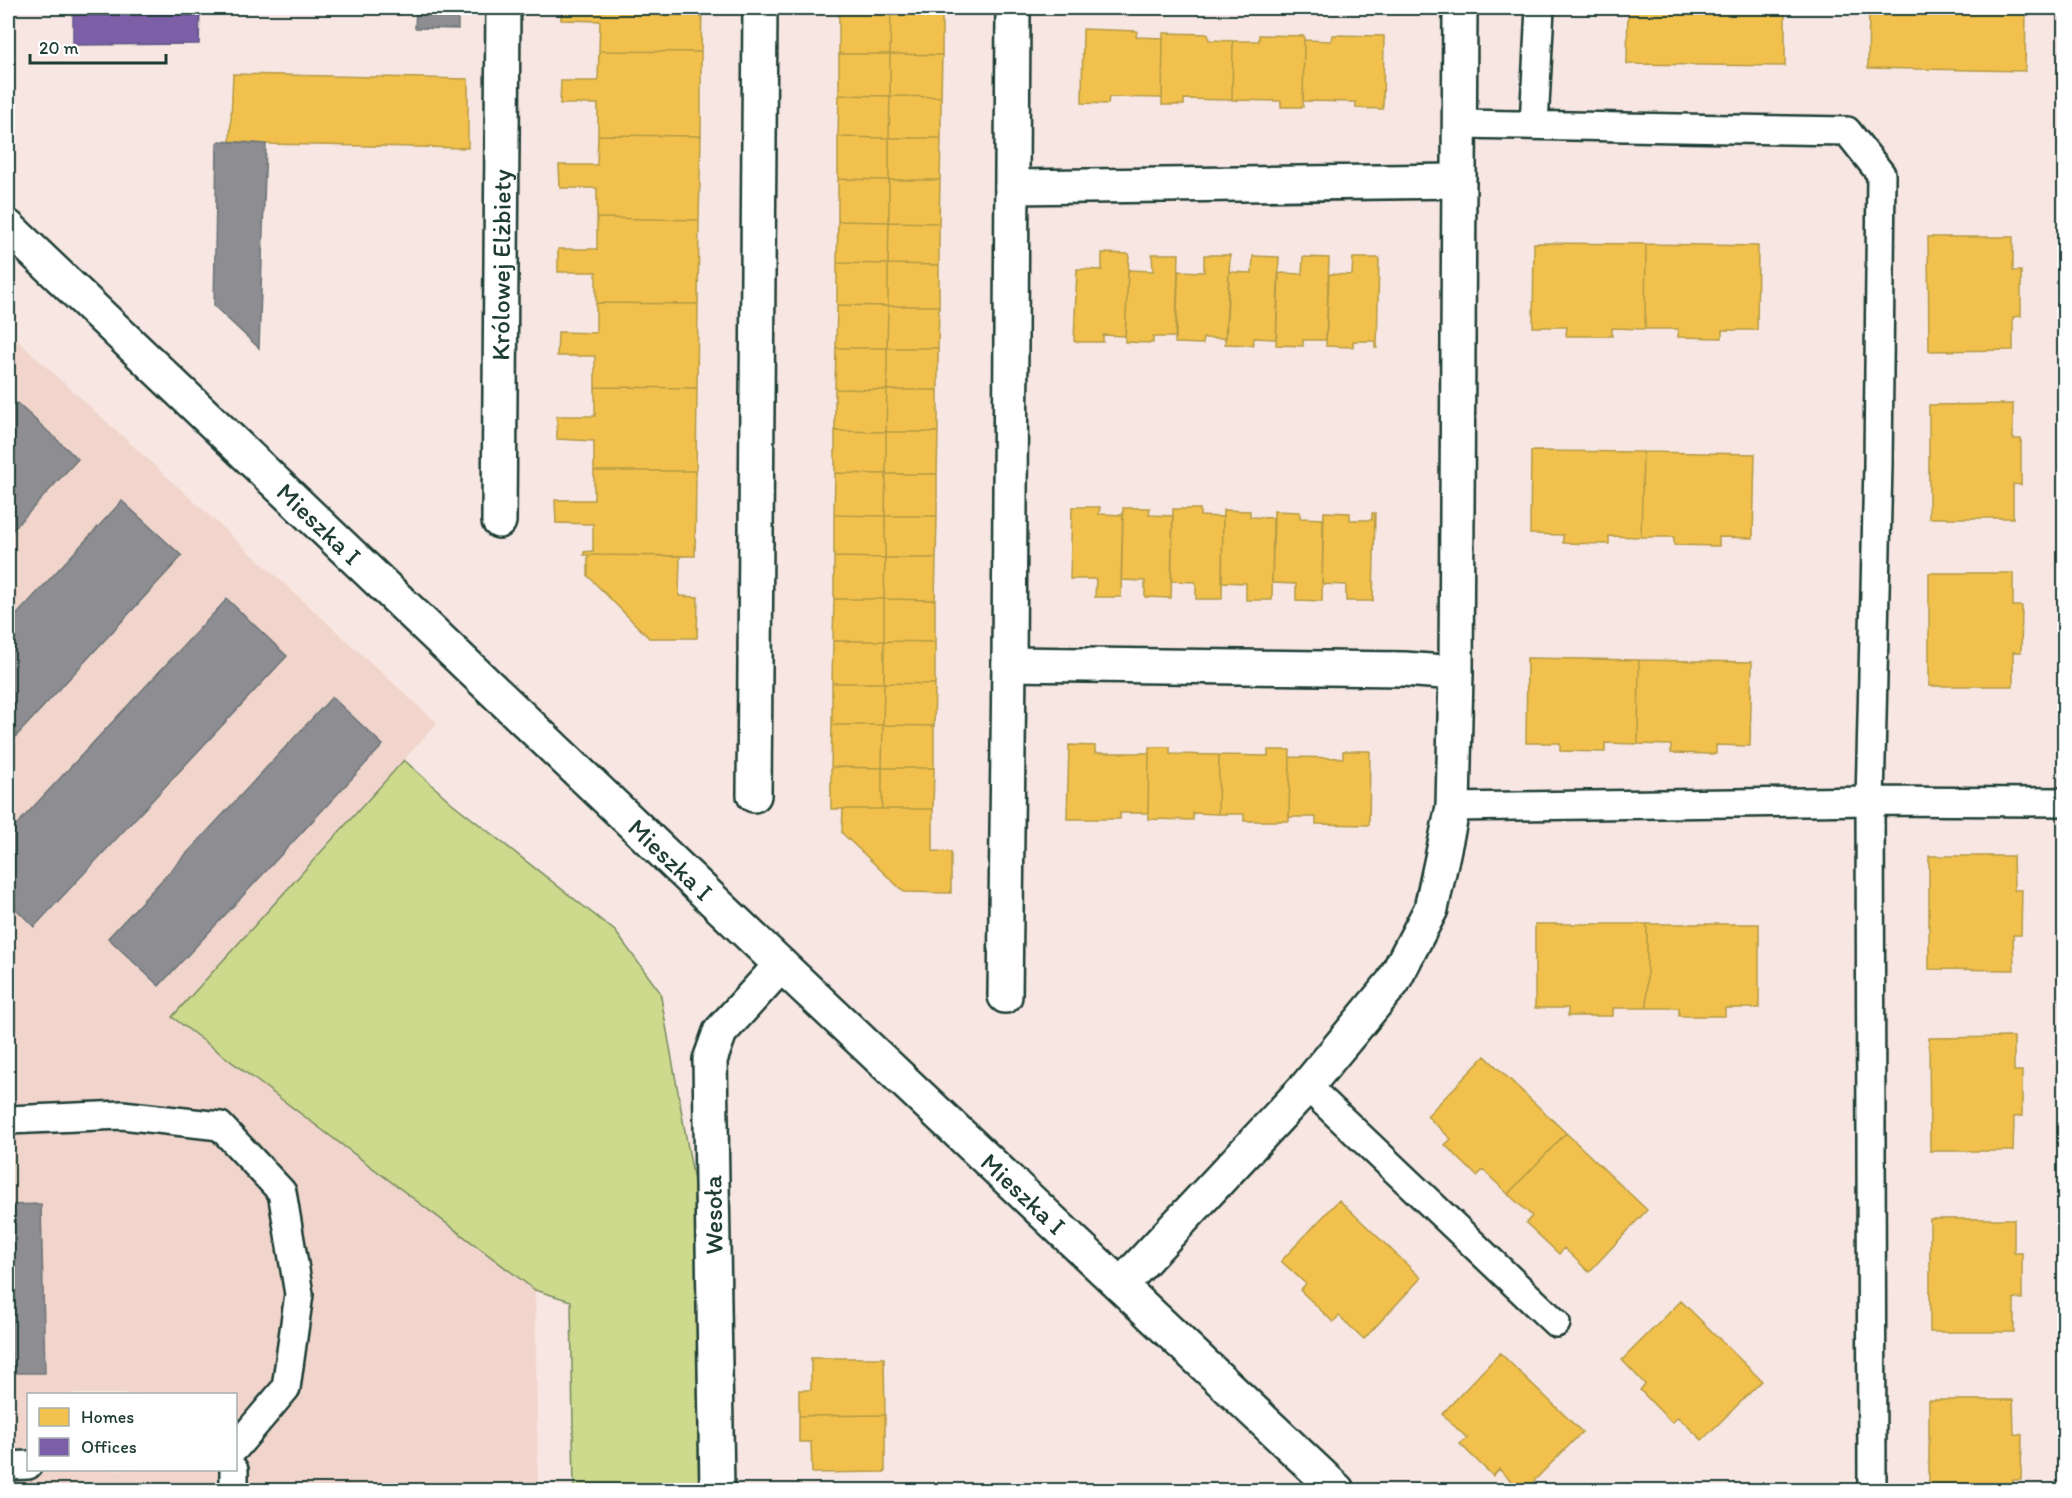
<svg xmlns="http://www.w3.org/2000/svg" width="2072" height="1498" viewBox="0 0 2072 1498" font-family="Itim,sans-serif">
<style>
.built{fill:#f1d5cc;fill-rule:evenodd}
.green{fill:#cdd98c;stroke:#768b60;stroke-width:1.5}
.homes{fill:#f2c14e;stroke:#b39946;stroke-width:1.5}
.offices{fill:#7b5ea7;stroke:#5f5484;stroke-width:1.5}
.industry{fill:#8d8d92;stroke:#6c7576;stroke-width:1.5}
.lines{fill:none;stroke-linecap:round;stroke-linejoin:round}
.lane-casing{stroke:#1f3d34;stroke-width:32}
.street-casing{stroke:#1f3d34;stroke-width:38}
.lane{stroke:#fff;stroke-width:27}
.street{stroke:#fff;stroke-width:33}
.labels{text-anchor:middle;stroke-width:6;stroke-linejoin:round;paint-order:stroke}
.street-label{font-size:26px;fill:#1f3d34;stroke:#fff}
</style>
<rect width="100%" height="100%" fill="#f7e6e1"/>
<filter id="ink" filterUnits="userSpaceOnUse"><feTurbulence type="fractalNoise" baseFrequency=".0167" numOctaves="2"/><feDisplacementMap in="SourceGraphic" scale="12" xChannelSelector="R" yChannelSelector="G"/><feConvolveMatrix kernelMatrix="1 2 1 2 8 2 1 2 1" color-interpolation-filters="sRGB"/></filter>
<g filter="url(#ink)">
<path class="built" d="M 8,332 L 437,723 L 172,1017 L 535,1290 L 538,1490 L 8,1490 ZM 28,1394 L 236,1394 L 236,1470 L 28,1470 Z"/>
<path class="green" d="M 404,760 L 452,803 L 615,931 L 660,992 L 706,1248 L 708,1490 L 574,1490 L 571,1301 L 535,1290 L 172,1017 Z"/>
<path class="homes" d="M 561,8 L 702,8 L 701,52 L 599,51 L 600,21 L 561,20 Z
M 839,8 L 891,8 L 891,12 L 839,12 Z
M 891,8 L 942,8 L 942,12 L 891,12 Z
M 1628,8 L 1785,8 L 1785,66 L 1627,64 Z
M 1869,8 L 2026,8 L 2025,71 L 1868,68 Z
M 839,12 L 891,12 L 890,54 L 839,54 Z
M 891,12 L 942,12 L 942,55 L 890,54 Z
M 1083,29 L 1137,31 L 1136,37 L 1163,38 L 1162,98 L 1109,97 L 1108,104 L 1082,103 Z
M 1163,33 L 1208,34 L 1209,40 L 1233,41 L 1232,100 L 1184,99 L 1184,105 L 1162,105 Z
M 1259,35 L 1304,36 L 1303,107 L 1281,107 L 1281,101 L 1232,100 L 1233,41 L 1259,41 Z
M 1332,35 L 1384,36 L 1383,109 L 1356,108 L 1356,102 L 1303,101 L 1304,40 L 1331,41 Z
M 599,51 L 701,52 L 701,136 L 598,135 L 598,104 L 560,104 L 561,81 L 598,81 Z
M 839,54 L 890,54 L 890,96 L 839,95 Z
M 890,54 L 942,55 L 941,97 L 890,96 Z
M 233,74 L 468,79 L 468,148 L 266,144 L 230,141 Z
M 839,95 L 890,96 L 889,138 L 838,137 Z
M 890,96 L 941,97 L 941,138 L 889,138 Z
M 598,135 L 701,136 L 699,220 L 597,218 L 597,188 L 560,188 L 559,165 L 597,165 Z
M 838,137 L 889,138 L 889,180 L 838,179 Z
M 889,138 L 941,138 L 940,180 L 889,180 Z
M 838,179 L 889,180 L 889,222 L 838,221 Z
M 889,180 L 940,180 L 939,223 L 889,222 Z
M 597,218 L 699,220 L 698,304 L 596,303 L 596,272 L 558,272 L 558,249 L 597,249 Z
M 838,221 L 889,222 L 888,264 L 837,263 Z
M 889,222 L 939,223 L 939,265 L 888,264 Z
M 1928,237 L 2013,237 L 2013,271 L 2021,271 L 2021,316 L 2013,317 L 2013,350 L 1929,351 Z
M 1534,243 L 1646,244 L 1645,329 L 1612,328 L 1612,336 L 1566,336 L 1567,327 L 1533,327 Z
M 1646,244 L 1758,246 L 1757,330 L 1722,330 L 1722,338 L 1678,337 L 1678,329 L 1645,329 Z
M 1102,253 L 1129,254 L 1125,336 L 1103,335 L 1103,342 L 1076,342 L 1074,341 L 1077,269 L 1102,270 Z
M 1152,254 L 1179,254 L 1176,337 L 1153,337 L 1153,343 L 1125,342 L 1128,270 L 1153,271 Z
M 1204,255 L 1230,255 L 1226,338 L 1203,338 L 1203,344 L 1175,343 L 1178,271 L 1204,272 Z
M 1253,256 L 1279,257 L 1276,339 L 1254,338 L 1253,345 L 1225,344 L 1229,272 L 1252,273 Z
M 1303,257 L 1329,258 L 1326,340 L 1303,340 L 1303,346 L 1276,345 L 1279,273 L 1302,274 Z
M 1353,258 L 1379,258 L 1377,348 L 1375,348 L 1375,341 L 1353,341 L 1353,347 L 1326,346 L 1329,274 L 1352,275 Z
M 837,263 L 888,264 L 888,306 L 837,305 Z
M 888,264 L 939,265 L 939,306 L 888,306 Z
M 596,303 L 698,304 L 697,388 L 595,387 L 595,356 L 557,356 L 558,332 L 596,333 Z
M 837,305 L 888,306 L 887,348 L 836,348 Z
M 888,306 L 939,306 L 938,348 L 887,348 Z
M 836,348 L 887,348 L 887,390 L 835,389 Z
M 887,348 L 938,348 L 938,390 L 887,390 Z
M 595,387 L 697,388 L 696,471 L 594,471 L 594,441 L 557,439 L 557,416 L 595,416 Z
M 835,389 L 887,390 L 886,432 L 835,431 Z
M 887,390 L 938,390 L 938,432 L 886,432 Z
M 2013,404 L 2013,439 L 2021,439 L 2021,485 L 2013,484 L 2013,518 L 1929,518 L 1929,405 Z
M 835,431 L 886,432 L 886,474 L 835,473 Z
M 886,432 L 938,432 L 937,474 L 886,474 Z
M 1531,451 L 1643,452 L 1641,537 L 1609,536 L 1609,544 L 1563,543 L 1563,535 L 1530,534 Z
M 1643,452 L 1755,454 L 1753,538 L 1719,537 L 1719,546 L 1674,545 L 1674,537 L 1641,537 Z
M 594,471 L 696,471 L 695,556 L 584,555 L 584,552 L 593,551 L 593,524 L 556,523 L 555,500 L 594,500 Z
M 835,473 L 886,474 L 885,516 L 834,515 Z
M 886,474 L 937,474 L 937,516 L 885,516 Z
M 1072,507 L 1100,507 L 1099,514 L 1123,515 L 1121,597 L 1095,597 L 1096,579 L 1070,579 Z
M 1123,508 L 1150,508 L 1149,515 L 1173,516 L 1171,598 L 1145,597 L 1145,581 L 1121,580 Z
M 1173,509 L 1200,509 L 1200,516 L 1223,517 L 1222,599 L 1196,599 L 1196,582 L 1171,581 Z
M 1223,510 L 1250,511 L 1250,517 L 1273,518 L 1272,600 L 1246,600 L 1246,583 L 1222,582 Z
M 1274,511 L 1300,512 L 1300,518 L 1323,519 L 1322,601 L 1296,600 L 1296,584 L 1272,583 Z
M 1324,512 L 1350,513 L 1350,520 L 1372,520 L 1372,513 L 1375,513 L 1373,601 L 1346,601 L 1346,585 L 1322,584 Z
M 834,515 L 885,516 L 885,558 L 834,557 Z
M 885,516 L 937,516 L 936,558 L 885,558 Z
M 588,555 L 680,556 L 679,596 L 698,597 L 697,638 L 649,638 L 588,576 Z
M 834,557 L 885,558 L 884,599 L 834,599 Z
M 885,558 L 936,558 L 935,600 L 884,599 Z
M 1929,573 L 2013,573 L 2013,606 L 2022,606 L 2021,652 L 2013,652 L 2013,686 L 1929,686 Z
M 834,599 L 884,599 L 884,641 L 833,641 Z
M 884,599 L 935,600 L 935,642 L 884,641 Z
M 833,641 L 884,641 L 884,683 L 832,683 Z
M 884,641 L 935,642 L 935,684 L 884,683 Z
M 1527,658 L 1639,660 L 1638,744 L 1605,743 L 1605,752 L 1560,751 L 1560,743 L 1526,743 Z
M 1639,660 L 1752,662 L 1750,746 L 1716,745 L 1716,754 L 1671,753 L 1671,745 L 1638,744 Z
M 832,683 L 884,683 L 883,725 L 832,725 Z
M 884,683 L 935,684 L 934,726 L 883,725 Z
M 832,725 L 883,725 L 882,768 L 831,767 Z
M 883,725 L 934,726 L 934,768 L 882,768 Z
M 1069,745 L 1095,746 L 1095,753 L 1149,753 L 1148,813 L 1120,813 L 1120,819 L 1067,819 Z
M 1149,747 L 1170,747 L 1170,754 L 1219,755 L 1218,814 L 1193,813 L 1193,820 L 1148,819 Z
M 1268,750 L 1290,750 L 1289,821 L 1244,821 L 1244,814 L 1218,814 L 1219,755 L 1268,756 Z
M 1343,751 L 1370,751 L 1369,825 L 1316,824 L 1316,817 L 1289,817 L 1290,757 L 1343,758 Z
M 831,767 L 882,768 L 882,809 L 831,809 Z
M 882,768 L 934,768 L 933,809 L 882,809 Z
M 843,809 L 933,809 L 933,851 L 951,852 L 951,893 L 904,892 L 842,833 Z
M 1929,856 L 2013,856 L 2014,890 L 2022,890 L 2021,935 L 2013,935 L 2014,970 L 1929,969 Z
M 1535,924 L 1647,924 L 1647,1008 L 1613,1008 L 1613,1016 L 1568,1016 L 1568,1008 L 1535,1008 Z
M 1647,924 L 1759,924 L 1759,1008 L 1725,1008 L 1725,1016 L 1679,1016 L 1679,1008 L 1647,1008 Z
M 2014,1037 L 2014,1071 L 2022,1071 L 2022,1116 L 2014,1117 L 2013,1151 L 1930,1151 L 1929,1038 Z
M 1485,1056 L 1566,1133 L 1508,1194 L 1483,1170 L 1477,1176 L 1445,1145 L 1451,1139 L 1427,1116 Z
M 1566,1133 L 1647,1210 L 1589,1272 L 1564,1248 L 1559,1254 L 1526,1223 L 1532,1216 L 1508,1194 Z
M 1339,1200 L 1421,1278 L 1364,1339 L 1339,1316 L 1333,1322 L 1300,1290 L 1306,1284 L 1281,1261 Z
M 1930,1219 L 2014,1219 L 2014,1253 L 2022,1253 L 2022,1299 L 2014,1298 L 2014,1332 L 1930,1332 Z
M 1681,1301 L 1762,1381 L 1702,1440 L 1678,1417 L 1672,1423 L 1640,1390 L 1645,1384 L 1622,1360 Z
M 1500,1353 L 1582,1432 L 1525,1490 L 1521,1490 L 1499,1469 L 1493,1476 L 1460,1444 L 1467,1438 L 1442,1414 Z
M 811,1358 L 884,1358 L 885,1415 L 799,1416 L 799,1390 L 811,1390 Z
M 1929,1400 L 2013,1400 L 2014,1434 L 2022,1435 L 2021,1480 L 2013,1480 L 2013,1490 L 1929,1490 Z
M 885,1415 L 885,1472 L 812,1473 L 811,1442 L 799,1442 L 799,1416 Z"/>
<path class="offices" d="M 73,8 L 200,8 L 199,44 L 73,45 Z"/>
<path class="industry" d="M 416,8 L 458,8 L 458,29 L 415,28 Z
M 219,141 L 266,144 L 259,348 L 214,306 L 217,143 Z
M 17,403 L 78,459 L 8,535 L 8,413 Z
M 122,501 L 182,556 L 8,745 L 8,624 Z
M 227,599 L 287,656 L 34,927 L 8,901 L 8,834 Z
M 332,697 L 383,745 L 159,986 L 108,938 Z
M 41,1204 L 45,1373 L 8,1373 L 8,1205 Z"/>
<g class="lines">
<defs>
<path id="lane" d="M 1458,124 L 1847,131 L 1881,174 L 1878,465 L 1870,801 L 1872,1490
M 1534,125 L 1540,8
M 1453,807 L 1870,801 L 2064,802
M 1307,1086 L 1556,1323
M 8,1120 L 122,1115 L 220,1126 L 282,1192 L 299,1294 L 286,1388 L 236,1447
M 8,1466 L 28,1465
M 234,1470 L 234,1490"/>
<g id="street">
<path d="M 1012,187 L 1458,181"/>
<path id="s1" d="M 8,227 L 781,965 L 1337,1490"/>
<path id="s2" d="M 499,521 L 503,8"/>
<path d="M 1009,664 L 1404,669 L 1456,673"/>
<path d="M 754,795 L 760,8"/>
<path d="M 1005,996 L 1009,664 L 1013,8"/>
<path d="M 1121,1285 L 1307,1086 L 1393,982 L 1431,909 L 1453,807 L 1456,673 L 1460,8"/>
<path d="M 717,1490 L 710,1060 L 720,1032 L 781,965"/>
</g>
</defs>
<use href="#lane" class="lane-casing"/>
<use href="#street" class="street-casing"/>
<use href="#lane" class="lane"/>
<use href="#street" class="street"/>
</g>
</g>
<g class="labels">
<g class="street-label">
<text dy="9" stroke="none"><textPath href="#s2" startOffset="256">Królowej Elżbiety</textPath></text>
<text dy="9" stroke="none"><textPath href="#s1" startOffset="430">Mieszka I</textPath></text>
<text dy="9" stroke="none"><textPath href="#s1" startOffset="916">Mieszka I</textPath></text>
<text dy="9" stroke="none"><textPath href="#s1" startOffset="1402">Mieszka I</textPath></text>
<text transform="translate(713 1215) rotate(-91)" y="9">Wesoła</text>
</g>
</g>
<rect width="2072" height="1498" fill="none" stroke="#fff" stroke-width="30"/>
<rect x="15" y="15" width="2042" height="1468" fill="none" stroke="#1f3d34" stroke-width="2" filter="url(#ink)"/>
<rect x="27" y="1393" width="210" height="78" fill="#ffffff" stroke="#a5b1ae" stroke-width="1.5"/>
<rect x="39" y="1408" width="30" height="18" fill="#f2c14e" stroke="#a5b1ae" stroke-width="1.5"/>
<text x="81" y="1423" font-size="18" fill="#1f3d34">Homes</text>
<rect x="39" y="1438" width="30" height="18" fill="#7b5ea7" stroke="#a5b1ae" stroke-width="1.5"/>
<text x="81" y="1453" font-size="18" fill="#1f3d34">Offices</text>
<path d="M30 54v9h136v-9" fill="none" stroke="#1f3d34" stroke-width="3"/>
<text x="39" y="54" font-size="18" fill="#1f3d34" stroke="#ffffff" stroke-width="4.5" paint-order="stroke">20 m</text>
</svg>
